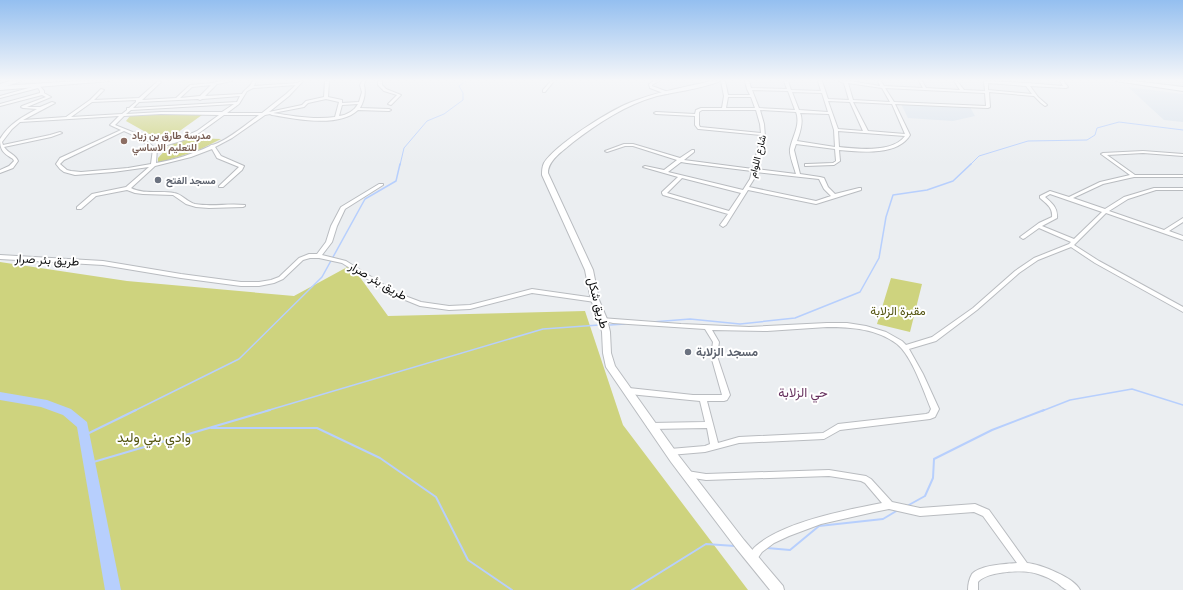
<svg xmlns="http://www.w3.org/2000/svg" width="1183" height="590" viewBox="0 0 1183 590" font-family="Raleway,Vazirmatn,sans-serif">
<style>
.built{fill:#dbe4ed}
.green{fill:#ced37e}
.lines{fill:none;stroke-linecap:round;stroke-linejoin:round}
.stream-far2{stroke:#b7cffd;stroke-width:1}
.stream-far1{stroke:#b7cffd;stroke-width:1.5}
.stream{stroke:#b7cffd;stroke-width:2}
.river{fill:#b7cffd;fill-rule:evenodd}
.street-casing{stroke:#b9bcc0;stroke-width:2}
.secondary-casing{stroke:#b9bcc0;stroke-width:2}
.primary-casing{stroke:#b9bcc0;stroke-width:2}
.highway-casing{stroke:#b9bcc0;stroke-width:2}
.street{fill:#fff;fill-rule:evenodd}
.secondary{fill:#fff;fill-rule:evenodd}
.primary{fill:#fff;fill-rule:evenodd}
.highway{fill:#fff;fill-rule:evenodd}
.education-dot{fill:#8d6e63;stroke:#fff;stroke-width:1.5}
.worship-dot{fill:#6b7280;stroke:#fff;stroke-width:1.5}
.labels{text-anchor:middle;stroke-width:4;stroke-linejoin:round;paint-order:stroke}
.far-education-label{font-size:10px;font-weight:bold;fill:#785e54;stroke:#fff;text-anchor:start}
.far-street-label{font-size:10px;fill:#0a0b0c;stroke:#fff}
.far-worship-label{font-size:10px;font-weight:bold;fill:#5b616d;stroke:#fff;text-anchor:start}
.street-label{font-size:12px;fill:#0a0b0c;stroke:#fff}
.park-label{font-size:12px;fill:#535410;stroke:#fff}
.worship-label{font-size:12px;font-weight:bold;fill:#5b616d;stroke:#fff;text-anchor:start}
.neighbourhood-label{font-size:13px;fill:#68325f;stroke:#fff}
.near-park-label{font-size:14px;fill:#535410;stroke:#fff}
</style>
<rect width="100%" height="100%" fill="#ebeef1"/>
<path class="built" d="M 1128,87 L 1183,94 L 1183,122 L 1164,120 Z
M 901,104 L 970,107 L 975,116 L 953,121 L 908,118 Z"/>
<path class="green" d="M 170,114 L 202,115 L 174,135 L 158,139 L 126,121 L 130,116 Z
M 192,138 L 221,139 L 197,151 L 158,163 L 158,158 L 170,145 Z
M 0,262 L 127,281 L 294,296 L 351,265 L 388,316 L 585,311 L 623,425 L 748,590 L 0,590 Z
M 891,278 L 922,284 L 910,332 L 877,324 Z"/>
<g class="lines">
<path class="stream-far2" d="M 400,165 L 404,148 L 427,121 L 444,114 L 463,100 L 463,93 L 459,86 L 466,81
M 970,165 L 979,156 L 1028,141 L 1087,140 L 1095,135 L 1097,128 L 1119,122 L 1183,130"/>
<path class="stream-far1" d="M 652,322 L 690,319 L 740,324 L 795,318 L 860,292 L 879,258 L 886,217 L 893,195 L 927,190 L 953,181 L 971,164
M 610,325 L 625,324
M 134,411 L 239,359 L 322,277 L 365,199 L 396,181 L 400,164
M 266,411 L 543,329 L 599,325
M 1042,411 L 1070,400 L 1132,389 L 1183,405"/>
<path class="stream" d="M 211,428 L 317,428 L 380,458 L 436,497 L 468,560 L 512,590
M 85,435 L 136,410
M 90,463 L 270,410
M 907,506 L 925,496 L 933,478 L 934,459 L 992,430 L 1044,410
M 767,548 L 790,550 L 819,526 L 883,519 L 898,510
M 632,590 L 706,544 L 735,546"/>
<path class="river" d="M 0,392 L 47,400 L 71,409 L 87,422 L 121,590 L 105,590 L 77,427 L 63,415 L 41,407 L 0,400 Z"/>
<defs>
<path id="street" d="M 158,81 L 161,82 L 142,100 L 176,98 L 190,85 L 213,83 L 219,81 L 232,81 L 217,84 L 205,96 L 242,94 C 245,88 250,88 253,81 L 256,81 L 254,86 L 298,83 L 300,81 L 303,81 L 289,96 L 269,112 L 302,105 L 306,101 L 324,97 L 325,81 L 329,81 L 328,97 L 342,100 L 342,103 L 359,102 L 362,92 L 360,85 L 362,81 L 365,81 L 364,85 C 366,93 364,101 360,108 L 389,109 L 391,110 L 389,111 L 358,110 C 339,128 296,119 272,115 L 270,114 L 265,115 L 232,138 L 215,147 L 221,156 L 244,166 L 242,170 L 223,187 L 219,187 L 219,186 L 239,167 L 217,158 L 212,149 L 191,157 L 155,166 L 131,188 C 144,195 160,190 174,193 C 182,194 187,202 195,204 C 212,207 228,203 245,205 L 245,206 L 243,207 L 209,208 L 196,207 L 186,204 L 173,195 L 143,194 L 135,193 L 127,190 L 96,196 L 81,209 L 77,209 L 77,207 L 92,194 L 126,187 L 149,167 L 113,172 L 75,175 L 64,172 L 60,169 L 56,164 L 60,158 L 121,130 L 110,125 L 119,116 L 20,122 L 12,129 L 2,142 L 3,145 L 50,135 L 60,132 L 62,133 L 51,137 L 4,147 C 8,153 16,155 18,161 L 13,168 L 0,173 L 0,170 L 9,166 L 14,161 L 13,159 C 3,153 0,150 0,139 C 9,124 22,117 37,109 L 23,108 L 21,107 L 22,106 L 46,97 L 42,95 L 0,106 L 0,104 L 40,93 L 40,91 L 38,88 L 0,98 L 0,96 L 36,86 L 36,84 L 38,84 L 44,91 L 44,93 L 51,97 L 27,107 L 40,107 L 52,102 L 55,103 L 23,120 L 66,117 L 90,100 L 101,89 L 104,90 L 94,100 L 139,98 ZM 211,85 L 200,96 L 180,98 L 192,87 ZM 296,85 L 286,94 L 262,113 L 227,113 L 239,104 L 247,91 L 253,88 ZM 240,96 L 237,102 L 133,108 L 139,102 L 198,99 L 200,100 L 202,99 ZM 326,99 L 339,102 L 335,117 C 315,120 293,116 273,113 L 304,107 L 308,103 ZM 136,100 L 136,102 L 129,108 L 127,108 L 127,110 L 122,114 L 71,117 L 92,102 ZM 234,104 L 222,112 L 161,112 L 126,114 L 131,110 ZM 358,104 C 354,111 347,115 339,116 L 342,105 ZM 161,114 L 219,115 L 197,131 L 179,139 L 154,147 L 135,133 L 115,125 L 124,116 ZM 224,115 L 259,115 C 248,123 223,144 211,145 L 210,146 C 193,154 174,160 156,163 L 157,148 L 181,141 L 199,133 ZM 124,131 L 133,135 L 153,149 L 151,164 L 128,168 L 81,172 L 71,171 L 67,170 L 60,164 L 64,160 Z
M 378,81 L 382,81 L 382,85 L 386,89 L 401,95 L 391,105 L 388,104 L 397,95 L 384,91 L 378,85 Z
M 551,81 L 554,81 L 545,92 L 543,92 L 543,90 Z
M 654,81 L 659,81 L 652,85 L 652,86 L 668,92 L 668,94 L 666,94 L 650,88 L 649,84 Z
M 721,81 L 725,81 L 728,95 L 750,95 L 747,89 L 745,81 L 749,81 L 751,88 L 787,89 L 784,81 L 788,81 L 791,90 L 821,91 L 818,81 L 822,81 L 828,99 L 849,100 L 844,83 L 839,81 L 850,81 L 880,86 L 878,81 L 881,81 L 884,86 L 923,88 L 919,81 L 922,81 L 926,88 L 960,90 L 954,81 L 957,81 L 964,90 L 985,91 L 984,81 L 1027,83 L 1063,86 L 1060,81 L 1063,81 L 1068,87 L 1066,88 L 1030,86 L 1038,97 L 1046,104 L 1047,105 L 1045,106 L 1041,103 L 1034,96 L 989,92 L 990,107 L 988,108 L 895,104 L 910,135 C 898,156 860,152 839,150 L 840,161 L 834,165 L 805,166 L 805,164 L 807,164 L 833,163 L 836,161 L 835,149 L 796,144 L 794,150 L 800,174 L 820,177 L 824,178 L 828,187 L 835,194 L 859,188 L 861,188 L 861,190 L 816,204 L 748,190 L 726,225 L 723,227 L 720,225 L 728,214 L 663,195 L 662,193 L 662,192 L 678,177 L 643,167 L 645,166 L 664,170 L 677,160 L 633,146 L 625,146 L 607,152 L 605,151 L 624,144 L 633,144 L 680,158 L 692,150 L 694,150 L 694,152 L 684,160 L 753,169 L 761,135 L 699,129 L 698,129 L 695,125 L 695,116 L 656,114 L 654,113 L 656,112 L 695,114 L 696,110 L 701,108 L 722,108 L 724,96 ZM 848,83 L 882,88 L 890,102 L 853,100 ZM 988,83 L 1026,86 L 1032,94 L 988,90 ZM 885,88 L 985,93 L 986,106 L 894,102 ZM 752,90 L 788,91 L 795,110 L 759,108 ZM 792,92 L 822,93 L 828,112 L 799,110 ZM 728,97 L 751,97 L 755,108 L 726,108 ZM 828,101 L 850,102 L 863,131 L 838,129 ZM 853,102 L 892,104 L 905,134 L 868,131 ZM 702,110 L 756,110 L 760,124 L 761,133 L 700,127 L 699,125 L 699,112 ZM 760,110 L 796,112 C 801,125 792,137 790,149 C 789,155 794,167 796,174 L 757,169 L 765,137 L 764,124 ZM 800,113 L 829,114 L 834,130 L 835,147 L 797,141 C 800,133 804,121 800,113 ZM 838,131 L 905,136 C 893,153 858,149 839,147 ZM 681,162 L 687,163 L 752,171 L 750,179 L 743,190 L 668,172 ZM 756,172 L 819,179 L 824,189 L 831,196 L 816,201 L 749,187 L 754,179 ZM 682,178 L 741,193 L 729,211 L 667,193 Z
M 1143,151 L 1183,154 L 1183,156 L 1143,153 L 1107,155 L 1135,175 L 1183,175 L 1183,177 L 1134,177 L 1103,184 L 1073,198 L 1105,209 L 1124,197 L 1154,188 L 1183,188 L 1183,190 L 1156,190 L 1128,199 L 1109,211 L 1164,230 L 1183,218 L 1183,222 L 1169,231 L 1183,236 L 1183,240 L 1106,213 L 1074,245 L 1099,261 L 1183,307 L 1183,312 L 1095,263 L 1071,247 L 1038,260 L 1019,273 L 977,310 L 936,341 L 909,349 L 923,374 L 939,409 L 935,417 L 930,419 L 840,430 L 824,439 L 739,443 L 705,452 L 670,455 L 667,454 L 666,452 L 667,450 L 670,449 L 705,446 L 710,444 L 707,428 L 651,429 L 648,428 L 647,426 L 648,424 L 651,423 L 705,422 L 700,401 L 629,394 L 626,393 L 625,391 L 626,389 L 629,388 L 693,395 L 722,395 L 711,356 L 713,342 L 705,329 L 613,323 L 601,320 L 600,319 L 601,318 L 681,324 L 749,327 L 827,323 L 847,323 L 866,326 L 886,332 L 902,341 L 906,345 L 932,337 L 973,308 L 1015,271 L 1034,258 L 1069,244 L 1071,242 L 1039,228 L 1025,238 L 1023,239 L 1020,237 L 1039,223 L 1052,217 C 1053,208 1047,204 1040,198 L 1040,196 L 1050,191 L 1069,197 L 1100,182 L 1130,175 L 1101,154 L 1103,153 ZM 1050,194 L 1102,212 L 1074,239 L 1042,226 L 1057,218 C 1058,208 1052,203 1045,197 ZM 827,327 C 852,327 877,329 897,344 C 912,356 924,392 931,409 L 929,413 L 926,414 L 838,424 L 823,433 L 739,437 L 718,443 L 707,401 L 724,401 L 727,400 L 730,395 L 717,356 L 719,342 L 712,330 L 767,331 Z
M 379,184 L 383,184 L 383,185 L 345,209 L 337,226 L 332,242 L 322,255 L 346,261 L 397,293 L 421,302 L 449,306 L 470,305 L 532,289 L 595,298 L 598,300 L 595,302 L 532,293 L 470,309 L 449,310 L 420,306 L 393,295 L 342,263 L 319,258 L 310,258 L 303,260 L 283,279 L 274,283 L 259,286 L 241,286 L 181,278 L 103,265 L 0,259 L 0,255 L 103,261 L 181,274 L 241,282 L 259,282 L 271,280 L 279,277 L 299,258 L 309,254 L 317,254 L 326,242 L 331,226 L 341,207 Z
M 829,470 L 866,476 L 871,479 L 892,502 L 920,508 L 975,504 L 989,510 L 1027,563 C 1040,564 1075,578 1080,590 C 1076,590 1071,590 1067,590 C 1064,589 1060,585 1057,583 C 1051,579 1045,576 1038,574 C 1025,569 987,571 978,582 L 978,590 L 968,590 C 968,585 969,579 972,574 C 980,565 1005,564 1017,563 L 983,516 L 974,512 L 920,516 L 889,509 L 874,512 L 821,524 L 789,536 L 774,543 L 762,552 L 755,562 L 752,563 L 749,562 L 747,559 C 749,555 752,549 756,546 C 783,522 846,510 882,503 L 865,483 L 861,481 L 829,476 L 706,480 L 687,477 L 684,476 L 683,474 L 684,472 L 687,471 L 706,474 Z"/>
<path id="secondary" d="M 711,81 L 720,81 C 701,89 678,91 657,96 C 625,105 598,123 572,143 C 563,151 548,160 548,173 L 593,270 L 599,300 L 607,319 L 610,332 L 611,353 L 615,366 L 679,456 L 744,540 L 783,586 L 784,590 L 770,590 L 736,548 L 671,462 L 606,367 L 603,353 L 602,332 L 599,319 L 591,300 L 585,270 L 542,175 C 542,171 542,167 544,163 C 556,144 614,107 637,100 C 661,91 686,87 711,81 Z"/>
<path id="primary" d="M 78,81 L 110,81 L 0,90 L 0,86 Z
M 1116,81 L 1134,81 L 1183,87 L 1183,91 Z"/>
<path id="highway" d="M 10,81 L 22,81 L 0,88 L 0,84 Z"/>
</defs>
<use href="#street" class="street-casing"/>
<use href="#secondary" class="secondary-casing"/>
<use href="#primary" class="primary-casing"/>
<use href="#highway" class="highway-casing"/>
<use href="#street" class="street"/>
<use href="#secondary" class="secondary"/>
<use href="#primary" class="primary"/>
<use href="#highway" class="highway"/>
</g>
<linearGradient id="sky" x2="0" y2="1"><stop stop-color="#94bff0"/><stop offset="0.49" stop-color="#f6f7f9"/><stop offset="1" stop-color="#f6f7f9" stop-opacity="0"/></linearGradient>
<rect width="1183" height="164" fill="url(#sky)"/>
<circle class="education-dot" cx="124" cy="141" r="4"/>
<g class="worship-dot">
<circle cx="158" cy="180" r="4"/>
<circle cx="688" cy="352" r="4"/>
</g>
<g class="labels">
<g class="far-education-label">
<text x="132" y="139">مدرسة طارق بن زياد<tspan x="132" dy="12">للتعليم الاساسي</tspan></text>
</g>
<g class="far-street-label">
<text transform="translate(757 156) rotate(-76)" y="4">شارع اللوام</text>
</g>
<g class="far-worship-label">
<text x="166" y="184">مسجد الفتح</text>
</g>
<g class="street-label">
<text transform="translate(47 260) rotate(3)" y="4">طريق بئر صرار</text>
<text transform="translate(378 281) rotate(30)" y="4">طريق بئر صرار</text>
<text transform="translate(598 303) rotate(75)" y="4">طريق شكل</text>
</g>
<g class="park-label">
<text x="898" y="315">مقبرة الزلابة</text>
</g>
<g class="worship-label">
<text x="696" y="356">مسجد الزلابة</text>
</g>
<g class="neighbourhood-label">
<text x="803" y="397">حي الزلابة</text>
</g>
<g class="near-park-label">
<text x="154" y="442">وادي بني وليد</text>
</g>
</g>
</svg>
